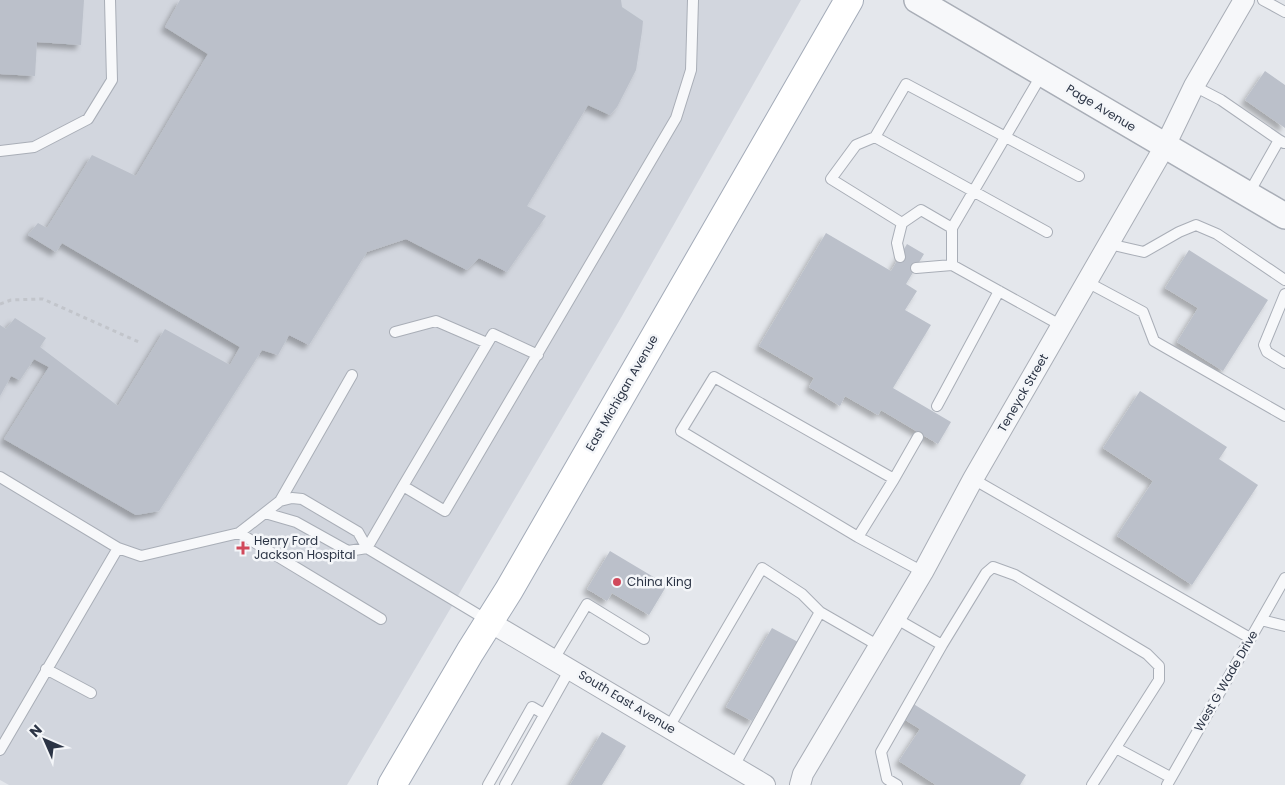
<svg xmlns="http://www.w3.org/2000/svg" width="1285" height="785" viewBox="0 0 1285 785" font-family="Poppins,sans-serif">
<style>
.built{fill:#d2d6de}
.building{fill:#bbc0ca;filter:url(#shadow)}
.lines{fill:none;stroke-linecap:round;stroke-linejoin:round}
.service-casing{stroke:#a9aeb7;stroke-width:12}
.minor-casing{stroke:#a9aeb7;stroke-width:22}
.tertiary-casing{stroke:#a9aeb7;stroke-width:28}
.primary-casing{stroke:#a3abb8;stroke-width:30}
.path{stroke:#c2c5cb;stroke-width:3;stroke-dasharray:4 4;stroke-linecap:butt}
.service{stroke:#f7f8fa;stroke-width:10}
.minor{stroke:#f7f8fa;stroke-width:20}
.tertiary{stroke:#f7f8fa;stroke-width:25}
.primary{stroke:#fff;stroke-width:28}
.poi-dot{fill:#d1495b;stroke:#f4f6f9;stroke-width:2}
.labels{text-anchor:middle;stroke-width:5;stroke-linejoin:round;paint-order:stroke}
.street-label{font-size:12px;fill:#2b3445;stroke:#f4f6f9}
.poi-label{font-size:12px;fill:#2b3445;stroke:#f4f6f9;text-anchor:start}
</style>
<defs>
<filter id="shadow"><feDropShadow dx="-4.5" dy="4.5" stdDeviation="2.5" flood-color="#0004"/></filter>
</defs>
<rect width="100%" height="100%" fill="#e4e7ec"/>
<path class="built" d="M 0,0 L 801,0 L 622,316 L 347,785 L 9,785 L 0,780 Z"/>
<path class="building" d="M 0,0 L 84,0 L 81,45 L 37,42 L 35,76 L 0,74 Z
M 180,0 L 621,0 L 622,7 L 643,21 L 642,31 L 636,70 L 617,107 L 610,115 L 588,105 L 527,206 L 546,216 L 507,272 L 479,258 L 467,270 L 406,239 L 367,252 L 309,345 L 289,335 L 278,355 L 262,350 L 159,511 L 136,515 L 4,439 L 49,367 L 34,359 L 20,380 L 11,376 L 0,396 L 0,325 L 6,329 L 15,318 L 46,338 L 40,347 L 118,406 L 165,329 L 230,365 L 240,347 L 62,243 L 56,252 L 28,235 L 38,223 L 47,228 L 92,155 L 136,176 L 208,54 L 165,27 Z
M 1265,71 L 1285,85 L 1285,128 L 1245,100 Z
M 826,233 L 891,271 L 907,244 L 924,254 L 906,284 L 917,291 L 905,310 L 931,325 L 893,388 L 951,422 L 938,444 L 881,410 L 878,415 L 845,396 L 840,406 L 809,387 L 814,378 L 759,346 Z
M 1189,250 L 1268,300 L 1223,371 L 1177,342 L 1198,308 L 1165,288 Z
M 1140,391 L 1227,447 L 1219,459 L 1258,485 L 1192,585 L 1117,536 L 1153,481 L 1103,448 Z
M 610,551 L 667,585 L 649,615 L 612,593 L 607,601 L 587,589 Z
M 772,628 L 798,642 L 752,721 L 726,707 Z
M 912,703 L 1026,775 L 1020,785 L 936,785 L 899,761 L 920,729 L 902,718 Z
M 602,732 L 626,746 L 602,785 L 570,785 Z"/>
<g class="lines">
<defs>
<path id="service" d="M 1263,0 L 1285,12
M 1042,74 L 952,228 L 952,265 L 1062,326
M 1194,86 L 1221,100 L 1279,140
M 875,137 L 856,145 L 831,179 L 902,223 L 921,210 L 952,228
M 0,151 L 34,147 L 88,119 L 112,80 L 110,0
M 1249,193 L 1279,140 L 1284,143
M 1047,232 L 875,137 L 906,84 L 1079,176
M 1109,244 L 1144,252 L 1179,232 L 1196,225 L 1217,234 L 1285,280
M 900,257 L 897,243 L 902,223
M 916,268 L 952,265
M 1087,282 L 1143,312 L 1154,341 L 1285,416
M 1285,294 L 1264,345 L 1267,352 L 1285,363
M 395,332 L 436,321 L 487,343
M 937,406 L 999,291
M 0,477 L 118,548 L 141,556 L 239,533 L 280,501 L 292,498 L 302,499 L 358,532 L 367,548 L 487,620
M 894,479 L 918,437
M 973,479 L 1250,638
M 403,486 L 493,334 L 538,355
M 280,501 L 352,375
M 265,513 L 296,522 L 348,551 L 367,548
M 239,533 L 381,619
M 858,537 L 894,479 L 714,377 L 681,431 L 858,537 L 923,572
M 367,548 L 403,486 L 445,511 L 676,118 L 691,70 L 693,0
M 895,618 L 942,645 L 881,752 L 887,779 L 897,785
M 1261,620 L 1285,626
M 942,645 L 986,573 L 993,567 L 1015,575 L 1147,654 L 1159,666 L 1159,680 L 1092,785
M 554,659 L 587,604 L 644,639
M 46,669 L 91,693
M 669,727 L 762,568 L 802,594 L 820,612 L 879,646
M 1116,748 L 1170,777
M 0,750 L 118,548
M 734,766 L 820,612
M 488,785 L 532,707 L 544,714
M 505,785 L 570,669
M 1167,785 L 1285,578"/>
<path id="minor" d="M 488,621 L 765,785
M 800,785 L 803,774 L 923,572 L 973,479 L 1165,146 L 1194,86 L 1244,0"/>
<path id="tertiary" d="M 917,0 L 1285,216"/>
<path id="primary" d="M 392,785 L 470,652 L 509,590 L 849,0"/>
</defs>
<use href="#service" class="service-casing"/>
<use href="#minor" class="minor-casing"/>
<use href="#tertiary" class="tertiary-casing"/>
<use href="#primary" class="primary-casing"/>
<path class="path" d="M 0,304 L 11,300 L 43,299 L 141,343"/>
<use href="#service" class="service"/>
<use href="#minor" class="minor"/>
<use href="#tertiary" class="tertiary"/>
<use href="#primary" class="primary"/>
</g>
<g class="poi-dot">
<path d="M240.5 540.5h5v5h5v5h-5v5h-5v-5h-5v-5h5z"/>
<circle cx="617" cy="582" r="5"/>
</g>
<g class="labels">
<g class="street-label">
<text transform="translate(1101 108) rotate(31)" y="4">Page Avenue</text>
<text transform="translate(622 393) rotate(-60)" y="4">East Michigan Avenue</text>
<text transform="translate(1023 393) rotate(-60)" y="4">Teneyck Street</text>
<text transform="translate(1226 681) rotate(-60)" y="4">West G Wade Drive</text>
<text transform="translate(627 702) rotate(31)" y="4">South East Avenue</text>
</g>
<g class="poi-label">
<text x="254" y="545">Henry Ford<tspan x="254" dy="14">Jackson Hospital</tspan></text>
<text x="627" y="586">China King</text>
</g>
</g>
<g transform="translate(45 740) rotate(315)" stroke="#f4f6f9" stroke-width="4" paint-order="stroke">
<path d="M0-4L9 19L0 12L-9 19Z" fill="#2b3445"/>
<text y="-8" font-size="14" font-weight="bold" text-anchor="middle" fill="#2b3445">N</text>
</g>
</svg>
